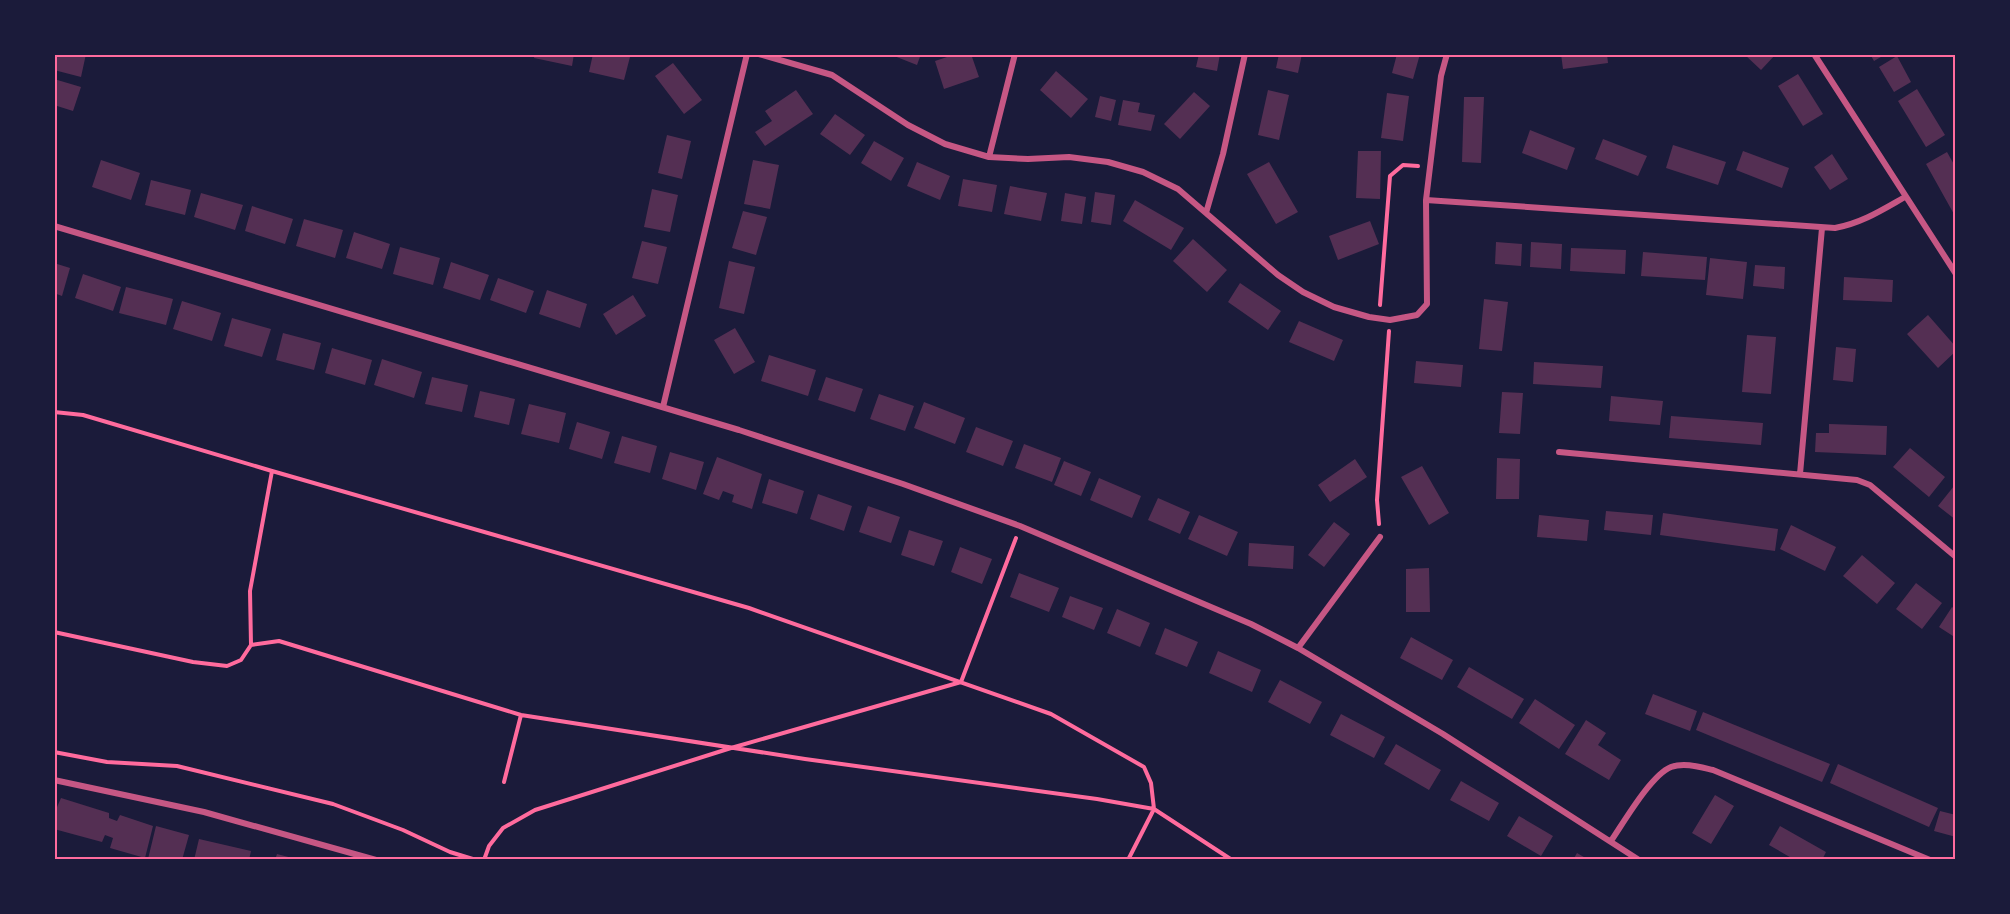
<svg xmlns="http://www.w3.org/2000/svg" width="2010" height="914" viewBox="0 0 2010 914" font-family="'Noto Sans',sans-serif">
<style>
.building{fill:#542f53}
.lines{fill:none;stroke-linecap:round;stroke-linejoin:round}
.path{stroke:#ff6b9d;stroke-width:4}
.minor{stroke:#c65784;stroke-width:6}
.neatline{fill:none;stroke:#ff6b9d;stroke-width:2}
</style>
<rect width="100%" height="100%" fill="#1b1b3a"/>
<path class="building" d="M 56,54 L 86,54 L 81,77 L 54,70 Z
M 535,54 L 574,54 L 572,66 L 534,58 Z
M 593,54 L 617,54 L 630,57 L 624,80 L 589,72 Z
M 889,54 L 921,54 L 917,65 Z
M 956,54 L 971,54 L 979,77 L 944,89 L 935,61 Z
M 1199,54 L 1220,54 L 1217,71 L 1196,67 Z
M 1279,54 L 1302,54 L 1298,73 L 1276,68 Z
M 1397,54 L 1420,54 L 1413,79 L 1392,73 Z
M 1561,54 L 1607,54 L 1608,63 L 1563,69 Z
M 1744,54 L 1776,54 L 1761,70 Z
M 1870,54 L 1886,54 L 1874,61 Z
M 1897,56 L 1911,82 L 1894,92 L 1879,67 Z
M 673,63 L 702,100 L 684,114 L 655,76 Z
M 1056,71 L 1088,99 L 1071,118 L 1040,90 Z
M 1798,74 L 1823,114 L 1803,126 L 1778,86 Z
M 54,79 L 81,87 L 73,111 L 54,105 Z
M 1917,89 L 1945,135 L 1926,147 L 1898,101 Z
M 796,90 L 813,114 L 765,146 L 755,132 L 772,121 L 765,111 Z
M 1268,90 L 1289,95 L 1279,140 L 1258,135 Z
M 1194,92 L 1210,106 L 1180,139 L 1164,124 Z
M 1387,93 L 1409,96 L 1403,141 L 1381,138 Z
M 1100,96 L 1116,100 L 1111,121 L 1095,117 Z
M 1464,97 L 1484,97 L 1481,163 L 1462,162 Z
M 1123,100 L 1140,103 L 1138,112 L 1155,115 L 1151,131 L 1118,125 Z
M 835,114 L 865,135 L 850,155 L 820,134 Z
M 1530,130 L 1575,148 L 1567,170 L 1522,153 Z
M 667,135 L 691,141 L 682,179 L 658,173 Z
M 1603,139 L 1647,156 L 1638,176 L 1595,159 Z
M 874,141 L 904,158 L 891,181 L 861,163 Z
M 1673,145 L 1726,162 L 1718,185 L 1666,168 Z
M 1358,151 L 1381,151 L 1380,199 L 1356,198 Z
M 1743,151 L 1789,168 L 1782,188 L 1736,170 Z
M 1947,152 L 1956,168 L 1955,216 L 1926,164 Z
M 1832,154 L 1848,179 L 1830,190 L 1814,167 Z
M 101,160 L 140,173 L 131,200 L 92,187 Z
M 753,160 L 779,165 L 770,209 L 744,204 Z
M 917,162 L 950,176 L 940,200 L 907,186 Z
M 1269,162 L 1298,212 L 1276,224 L 1247,174 Z
M 963,179 L 997,185 L 992,212 L 958,206 Z
M 151,180 L 191,190 L 185,215 L 145,205 Z
M 1010,186 L 1047,193 L 1041,221 L 1004,214 Z
M 652,189 L 678,195 L 670,232 L 644,227 Z
M 1095,192 L 1115,195 L 1111,225 L 1091,222 Z
M 201,193 L 243,205 L 235,230 L 194,217 Z
M 1065,193 L 1086,197 L 1082,224 L 1061,221 Z
M 1135,200 L 1184,228 L 1171,250 L 1123,221 Z
M 252,206 L 293,219 L 285,244 L 245,231 Z
M 743,211 L 767,217 L 756,255 L 732,248 Z
M 304,219 L 343,230 L 335,258 L 296,246 Z
M 1370,221 L 1379,244 L 1338,260 L 1329,236 Z
M 354,232 L 390,244 L 382,269 L 346,258 Z
M 1193,239 L 1227,270 L 1207,292 L 1173,261 Z
M 642,241 L 667,247 L 658,284 L 632,278 Z
M 1496,242 L 1522,244 L 1521,266 L 1495,264 Z
M 1531,242 L 1562,244 L 1561,269 L 1530,267 Z
M 400,247 L 440,258 L 433,285 L 393,274 Z
M 1571,248 L 1626,250 L 1625,274 L 1570,271 Z
M 1643,252 L 1707,257 L 1705,280 L 1641,276 Z
M 1710,258 L 1747,262 L 1743,299 L 1706,295 Z
M 729,261 L 755,267 L 744,314 L 719,308 Z
M 451,262 L 489,275 L 480,300 L 443,288 Z
M 54,263 L 70,268 L 62,296 L 54,293 Z
M 1755,265 L 1785,267 L 1784,289 L 1753,286 Z
M 83,274 L 121,287 L 113,311 L 75,298 Z
M 1844,277 L 1893,280 L 1892,302 L 1843,300 Z
M 498,278 L 534,291 L 526,313 L 490,300 Z
M 1240,283 L 1281,311 L 1268,330 L 1228,302 Z
M 126,287 L 173,299 L 166,325 L 119,313 Z
M 547,290 L 587,304 L 580,328 L 539,314 Z
M 633,295 L 646,316 L 616,335 L 603,314 Z
M 1484,299 L 1508,302 L 1502,351 L 1479,349 Z
M 182,301 L 221,313 L 212,341 L 173,329 Z
M 1928,315 L 1956,347 L 1956,351 L 1938,368 L 1907,334 Z
M 232,318 L 271,329 L 262,357 L 224,346 Z
M 1299,321 L 1343,340 L 1334,361 L 1289,342 Z
M 735,328 L 755,362 L 734,374 L 714,340 Z
M 283,333 L 321,343 L 314,370 L 276,360 Z
M 1747,335 L 1776,337 L 1771,394 L 1742,392 Z
M 1836,347 L 1856,349 L 1853,382 L 1833,380 Z
M 332,348 L 372,360 L 365,385 L 325,373 Z
M 769,355 L 816,370 L 808,396 L 761,381 Z
M 382,359 L 422,372 L 414,398 L 374,385 Z
M 1416,361 L 1463,365 L 1461,387 L 1414,383 Z
M 1534,362 L 1603,366 L 1601,388 L 1533,384 Z
M 432,377 L 468,385 L 462,412 L 425,404 Z
M 826,377 L 863,389 L 855,412 L 818,400 Z
M 480,391 L 515,399 L 509,425 L 474,417 Z
M 1502,392 L 1523,393 L 1520,434 L 1499,433 Z
M 879,394 L 914,406 L 905,431 L 870,419 Z
M 1611,396 L 1663,401 L 1660,425 L 1609,421 Z
M 924,402 L 965,418 L 955,444 L 914,428 Z
M 529,404 L 566,413 L 559,443 L 521,434 Z
M 1671,416 L 1763,423 L 1761,445 L 1669,438 Z
M 577,422 L 610,432 L 602,459 L 569,449 Z
M 1829,424 L 1887,426 L 1886,455 L 1815,452 L 1816,433 L 1829,433 Z
M 976,427 L 1013,441 L 1003,466 L 966,452 Z
M 622,436 L 657,446 L 650,473 L 614,463 Z
M 1024,444 L 1061,458 L 1052,482 L 1015,468 Z
M 1910,448 L 1945,477 L 1929,497 L 1893,467 Z
M 670,452 L 704,462 L 696,490 L 662,479 Z
M 717,457 L 762,474 L 752,509 L 732,502 L 734,495 L 723,491 L 719,500 L 703,494 Z
M 1497,458 L 1520,459 L 1519,499 L 1496,499 Z
M 1355,459 L 1367,477 L 1330,502 L 1318,485 Z
M 1064,461 L 1091,472 L 1081,496 L 1054,485 Z
M 1422,466 L 1449,513 L 1429,525 L 1401,477 Z
M 1099,478 L 1141,496 L 1132,518 L 1090,500 Z
M 769,479 L 804,491 L 797,514 L 762,503 Z
M 1954,486 L 1956,488 L 1956,520 L 1938,506 Z
M 818,494 L 852,506 L 844,531 L 810,519 Z
M 1158,498 L 1190,512 L 1180,534 L 1148,520 Z
M 868,506 L 900,517 L 891,543 L 859,532 Z
M 1606,511 L 1653,515 L 1651,535 L 1604,530 Z
M 1663,513 L 1778,529 L 1775,551 L 1660,535 Z
M 1199,515 L 1238,532 L 1227,556 L 1188,539 Z
M 1539,515 L 1589,520 L 1587,541 L 1537,537 Z
M 1334,522 L 1350,534 L 1324,567 L 1308,555 Z
M 1791,525 L 1836,547 L 1825,571 L 1780,549 Z
M 909,530 L 943,541 L 934,566 L 901,555 Z
M 1249,543 L 1294,546 L 1293,569 L 1248,566 Z
M 960,547 L 992,559 L 982,584 L 951,572 Z
M 1862,555 L 1895,583 L 1877,604 L 1843,576 Z
M 1429,568 L 1430,612 L 1406,612 L 1406,569 Z
M 1019,573 L 1059,588 L 1049,612 L 1010,597 Z
M 1916,583 L 1942,603 L 1922,629 L 1896,609 Z
M 1070,596 L 1103,608 L 1094,630 L 1062,617 Z
M 1952,607 L 1956,610 L 1956,638 L 1939,627 Z
M 1117,609 L 1150,623 L 1140,647 L 1107,633 Z
M 1165,628 L 1198,642 L 1187,667 L 1155,654 Z
M 1411,637 L 1453,660 L 1442,680 L 1400,658 Z
M 1218,651 L 1261,670 L 1252,692 L 1209,673 Z
M 1469,667 L 1524,699 L 1512,719 L 1457,687 Z
M 1280,680 L 1322,702 L 1310,724 L 1268,702 Z
M 1653,694 L 1697,711 L 1690,731 L 1645,714 Z
M 1535,699 L 1575,725 L 1559,749 L 1519,723 Z
M 1703,712 L 1830,764 L 1822,782 L 1696,730 Z
M 1341,714 L 1385,737 L 1374,758 L 1330,735 Z
M 1586,720 L 1606,733 L 1598,745 L 1621,760 L 1609,780 L 1565,754 Z
M 1396,744 L 1441,770 L 1429,790 L 1384,764 Z
M 1838,764 L 1938,808 L 1929,827 L 1830,783 Z
M 1461,781 L 1499,803 L 1489,821 L 1450,800 Z
M 1715,795 L 1734,806 L 1711,844 L 1692,833 Z
M 61,798 L 109,813 L 109,818 L 117,821 L 120,815 L 153,826 L 145,858 L 110,848 L 113,838 L 105,835 L 102,842 L 54,829 L 54,814 Z
M 1940,811 L 1956,815 L 1956,837 L 1934,831 Z
M 1519,816 L 1553,836 L 1541,856 L 1507,836 Z
M 156,826 L 189,835 L 182,860 L 148,859 Z
M 1780,826 L 1826,852 L 1822,860 L 1795,860 L 1769,845 Z
M 199,839 L 251,851 L 249,860 L 194,860 Z
M 1577,853 L 1589,860 L 1573,860 Z
M 277,854 L 296,859 L 296,860 L 275,860 Z"/>
<g class="lines">
<path class="path" d="M 1380,305 L 1390,176 L 1403,165 L 1418,166
M 54,412 L 83,415 L 272,471 L 749,608 L 1051,714 L 1144,767 L 1151,783 L 1154,809 L 1128,860
M 1379,524 L 1377,500 L 1389,331
M 54,632 L 193,662 L 227,666 L 241,660 L 251,645 L 279,641 L 521,715 L 805,759 L 1097,799 L 1154,809 L 1232,860
M 251,645 L 250,591 L 272,471
M 54,752 L 107,762 L 177,766 L 333,804 L 403,830 L 450,852 L 476,860
M 504,782 L 521,715
M 484,860 L 489,846 L 503,828 L 535,810 L 731,748 L 961,682 L 1016,538"/>
<path class="minor" d="M 759,54 L 832,75 L 908,125 L 945,144 L 989,157 L 1028,159 L 1069,157 L 1108,162 L 1143,172 L 1178,189 L 1278,275 L 1303,292 L 1334,307 L 1369,317 L 1390,320 L 1417,315 L 1427,304 L 1426,200 L 1441,76 L 1447,54
M 1814,54 L 1956,274
M 989,157 L 1015,54
M 1426,200 L 1835,228 C 1862,223 1882,210 1905,197
M 1206,213 L 1223,154 L 1245,54
M 54,226 L 739,430 L 903,484 L 1020,526 L 1251,624 L 1298,648 L 1443,734 L 1639,860
M 663,407 L 747,54
M 1559,452 L 1857,480 L 1870,485 L 1956,557
M 1800,474 L 1822,228
M 1298,648 L 1380,537
M 54,780 L 204,812 L 376,860
M 1611,841 C 1624,822 1651,775 1671,767 C 1684,762 1700,767 1713,770 L 1930,860"/>
</g>
<rect width="2010" height="914" fill="none" stroke="#1b1b3a" stroke-width="111"/>
<rect x="56" y="56" width="1898" height="802" class="neatline"/>
</svg>
